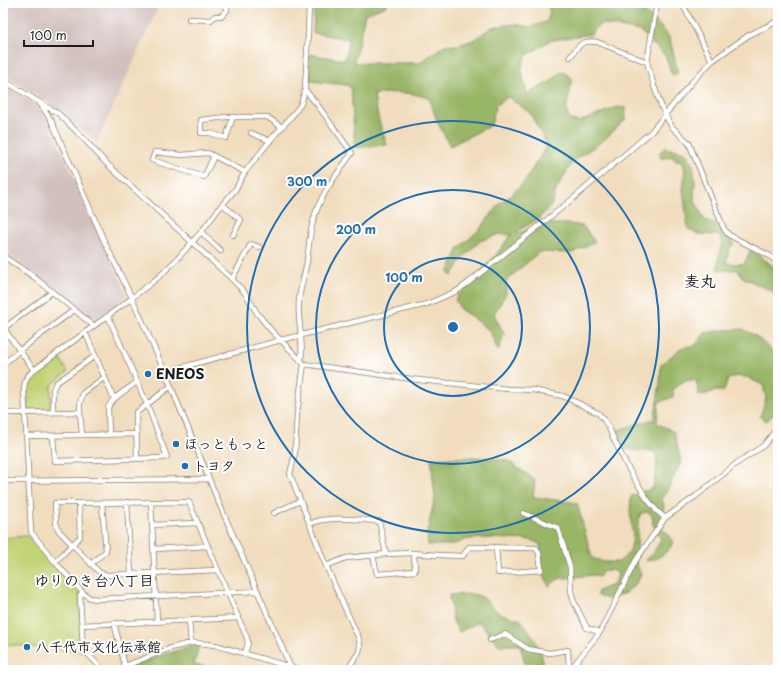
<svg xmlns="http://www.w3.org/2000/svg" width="781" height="673" viewBox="0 0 781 673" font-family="'Playpen Sans','Klee One',sans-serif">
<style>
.industrial{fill:#d1c0bd}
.green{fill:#c2d375;stroke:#6f7848}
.forest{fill:#99b566;stroke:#5a6841}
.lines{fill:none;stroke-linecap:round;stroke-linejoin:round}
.minor-casing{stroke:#867c6c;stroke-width:6}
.minor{stroke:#fff;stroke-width:4.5}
.ring{fill:none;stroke:#1f6fb2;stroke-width:2}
.poi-dot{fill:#1f6fb2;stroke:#fff;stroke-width:1.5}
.labels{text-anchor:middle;stroke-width:4;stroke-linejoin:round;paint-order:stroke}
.poi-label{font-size:14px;font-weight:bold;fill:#1c1c1c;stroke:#fff;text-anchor:start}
.neighbourhood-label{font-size:15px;font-weight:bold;fill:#1c1c1c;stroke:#fff}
.quarter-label{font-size:16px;font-weight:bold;fill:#1c1c1c;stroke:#fff}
.centre{fill:#1f6fb2;stroke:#fff;stroke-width:2}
.ring-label{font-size:12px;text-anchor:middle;font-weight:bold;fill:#1f6fb2;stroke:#fff;stroke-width:4;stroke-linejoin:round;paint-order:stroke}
</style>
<rect width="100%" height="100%" fill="#fff"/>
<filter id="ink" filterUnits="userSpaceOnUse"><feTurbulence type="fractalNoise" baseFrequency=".025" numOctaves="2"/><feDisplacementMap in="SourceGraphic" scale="8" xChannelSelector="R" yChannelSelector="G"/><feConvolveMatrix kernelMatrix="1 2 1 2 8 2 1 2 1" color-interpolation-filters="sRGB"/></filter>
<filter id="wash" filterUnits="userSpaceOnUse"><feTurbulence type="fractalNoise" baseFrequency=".012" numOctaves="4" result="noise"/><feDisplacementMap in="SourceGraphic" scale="16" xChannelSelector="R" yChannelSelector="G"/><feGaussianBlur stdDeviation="0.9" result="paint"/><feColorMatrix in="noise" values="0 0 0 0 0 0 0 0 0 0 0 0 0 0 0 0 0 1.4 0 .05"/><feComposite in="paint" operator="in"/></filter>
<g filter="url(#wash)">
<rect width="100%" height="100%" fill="#f1ddbd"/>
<path class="industrial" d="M 3,3 L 160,3 L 97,142 L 62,111 L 3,74 Z
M 3,84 L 36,105 L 50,124 L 127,295 L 94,321 L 3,251 Z"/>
<path class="green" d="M 59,357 L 68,372 L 55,382 L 51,387 L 51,410 L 28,410 L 27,387 L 30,377 Z
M 27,536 L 83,593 L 79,595 L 82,652 L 3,644 L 3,538 Z"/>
<path class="forest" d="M 315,3 L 387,3 L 387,6 L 365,14 L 354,63 L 419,63 L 445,45 L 459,45 L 474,40 L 492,27 L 514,24 L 530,27 L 546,22 L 550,14 L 548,3 L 620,3 L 638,11 L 646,13 L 665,31 L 670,39 L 678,73 L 672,75 L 666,57 L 640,31 L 603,24 L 599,25 L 591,34 L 565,38 L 549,41 L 526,56 L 521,69 L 527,94 L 550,82 L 562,71 L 572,78 L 570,92 L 566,108 L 569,119 L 579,122 L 618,107 L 626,108 L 625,120 L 604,140 L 573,161 L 557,188 L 551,206 L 537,220 L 521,229 L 515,234 L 549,224 L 569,224 L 583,226 L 595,242 L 572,253 L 539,252 L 506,281 L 506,294 L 494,314 L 504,334 L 498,351 L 490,331 L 474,318 L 461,310 L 455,299 L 496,255 L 510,236 L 512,235 L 499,234 L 480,241 L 462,259 L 452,276 L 448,273 L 459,248 L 481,228 L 500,203 L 507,199 L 525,181 L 547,145 L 530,113 L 508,97 L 496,105 L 491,125 L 450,146 L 438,123 L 429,98 C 411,92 392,91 374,95 C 376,112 381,129 387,145 L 355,148 L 351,88 L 347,85 L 310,81 L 309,54 L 345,60 L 349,39 L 313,33 Z
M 665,148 L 681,151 L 688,154 L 693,166 L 695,181 L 694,198 L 704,220 L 716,223 L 734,243 L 729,249 L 726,263 L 735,264 L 744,264 L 751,249 L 778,270 L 778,298 L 770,290 L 742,277 L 738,270 L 723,270 L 717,269 L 722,240 L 718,235 L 698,234 L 688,229 L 683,189 L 685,170 L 683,161 L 675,160 L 671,156 L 666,158 L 661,158 L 659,153 Z
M 743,329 L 757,337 L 770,349 L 778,354 L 778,410 L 767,421 L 760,417 L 766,399 L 763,385 L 754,381 L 748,377 L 735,376 L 728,379 L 724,391 L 715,391 L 703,395 L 699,395 L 696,380 L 684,381 L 673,389 L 673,397 L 659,402 L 657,423 L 674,432 L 681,462 L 667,491 L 662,499 L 664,507 L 658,524 L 669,535 L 673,543 C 668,552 658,560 646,561 L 657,547 L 661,539 L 653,525 L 652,516 L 648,512 L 641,513 L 638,520 L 637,550 L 633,555 L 641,574 L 638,581 L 626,593 L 607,599 L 597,595 L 598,591 L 610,586 L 616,581 L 618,573 L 611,570 L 603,571 L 599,577 L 594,575 L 558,579 L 549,586 L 543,573 L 540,544 L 531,540 L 490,538 L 468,539 L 452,545 L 428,545 L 427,532 L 435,498 L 431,459 L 474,457 L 507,460 L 535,480 L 533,497 L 577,503 L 592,558 L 604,562 L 619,562 L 630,552 L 633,538 L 630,512 L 631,496 L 653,488 C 655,477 660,461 654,451 C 643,451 633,451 622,448 L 615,431 L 651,420 L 654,421 L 660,383 L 661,365 L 681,348 L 696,345 L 705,333 L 724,330 Z
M 473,594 L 483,597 L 499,613 L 521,620 L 534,638 L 542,656 L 543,670 L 527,670 L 520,645 L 499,645 L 479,622 L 459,632 L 453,621 L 449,595 Z
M 191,646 L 199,646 L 194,665 L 217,668 L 216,670 L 141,670 L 140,668 L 136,670 L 122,670 L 145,661 Z"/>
</g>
<g filter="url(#ink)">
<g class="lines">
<defs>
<path id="minor" d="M 658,3 L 656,9 L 647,62 L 654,86 L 662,108 L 668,120 L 672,127 L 689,143 L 715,207 L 724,229 L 729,235 L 770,256 L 778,263
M 682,3 L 712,61
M 189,19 L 211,20 L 215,16 L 222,16 L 227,10 L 227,3
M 570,57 C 580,45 580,40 597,42 L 647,62
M 3,80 L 39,102 L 51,120 L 105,243 L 132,298 L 165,372 L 219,503 L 290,666
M 39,102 L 59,114 L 83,138 L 106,163 L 232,279 L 245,293 L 257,313 L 270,329 L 304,364 L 419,380 L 508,389 L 533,390 L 547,393 L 563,396 L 598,413 L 603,418 L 609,428 L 615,442 L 628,468 L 647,499 L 657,511 L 665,518
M 233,117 L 226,138 L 210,133 L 201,133 L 201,120 L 226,117 L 267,117 L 282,127
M 251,133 L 270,141
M 214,156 L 204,177 L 152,160 L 155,152 L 181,155 L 208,153 L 245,172
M 223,205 L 241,220 L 233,235
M 201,232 L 221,251
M 3,256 L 34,277 L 94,326
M 232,279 L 251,244 L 259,247
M 3,329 L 52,292
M 4,329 L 34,370
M 85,332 L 114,399
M 301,361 C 304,341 297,321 299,300 C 300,287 305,274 307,261 C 309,248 309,235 313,222 C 319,196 337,174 352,153 L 316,103 L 305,90
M 304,364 L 297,413 L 295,453 L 290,474 L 326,566 L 359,639 L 360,646 L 359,652 L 347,670
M 3,366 L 7,361 L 20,350 L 74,310
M 165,372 L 281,340 L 427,304 L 457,291 L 468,283 L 575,197 L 651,132 L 691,83 L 712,61 L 736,44 L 749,35 L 778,21
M 53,412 L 53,389 L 56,383 L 95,356
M 80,412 L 80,403 L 83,393 L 105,377
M 3,413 L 80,412 L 82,435
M 109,435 L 108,408 C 111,398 128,389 137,382
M 27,436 L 137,434
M 53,436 L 55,461 L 161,458 L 167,457 L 147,404 L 108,316
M 137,459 L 136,413 L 171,386
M 3,481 L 209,479
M 127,502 L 131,574
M 151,502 L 157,621
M 79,503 L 55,503 L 56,523 L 59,531 L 100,573 L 107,575 L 217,570
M 274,513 L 300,501
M 523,513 L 558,528 L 570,567 L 571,591 L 574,602 L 587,628 L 600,632
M 310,524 C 327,515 360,520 379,521 L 386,554
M 152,525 L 197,523
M 154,549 L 208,546
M 373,555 L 377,574 L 415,571 L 414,553
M 55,562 L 80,537 L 79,503 L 189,502 L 247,638 L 248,643 L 245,653
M 91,564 L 106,551 L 102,503
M 326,566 L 346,558 L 386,554 L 412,553 L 438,555 L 463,556 L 469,547 L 536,548 L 539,553 L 541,570 L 498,573 L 496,547
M 258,591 L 98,599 L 90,598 L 83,593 L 55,562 L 31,532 L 24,389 C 25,379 27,376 34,370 L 132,298 L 160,276 L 178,258 L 202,231 L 221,206 L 235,190 L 245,172 L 273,137 L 292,116 L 301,104 L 305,90 L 308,34 L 309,3
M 83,593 L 80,595 L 83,649 L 103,670
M 189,620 L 191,643
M 114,623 L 125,666
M 82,625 L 239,618
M 490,640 L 505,634 L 528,649 L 550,653 L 568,650 L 569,670
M 115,670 L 171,648 L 191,643 L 199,643 L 215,645 L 301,670
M 570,670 L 600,632 L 636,560 L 665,518 L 696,496 L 737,463 L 763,446 L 778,428"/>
</defs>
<use href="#minor" class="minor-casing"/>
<use href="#minor" class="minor"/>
</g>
</g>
<g class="ring">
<circle cx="453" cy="327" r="69"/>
<circle cx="453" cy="327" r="137"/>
<circle cx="453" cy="327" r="206"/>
</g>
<g class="poi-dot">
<circle cx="148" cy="374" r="4"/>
<circle cx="176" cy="444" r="4"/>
<circle cx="185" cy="466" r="4"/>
<circle cx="27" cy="647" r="4"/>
</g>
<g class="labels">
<g class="poi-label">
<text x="156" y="379">ENEOS</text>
<text x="184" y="449">ほっともっと</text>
<text x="193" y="471">トヨタ</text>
<text x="35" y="652">八千代市文化伝承館</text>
</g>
<g class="neighbourhood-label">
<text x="94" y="586">ゆりのき台八丁目</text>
</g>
<g class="quarter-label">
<text x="700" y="287">麦丸</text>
</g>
</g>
<circle cx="453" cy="327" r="6" class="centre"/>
<g class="ring-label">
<text x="307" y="186">300 m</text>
<text x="356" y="234">200 m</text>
<text x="404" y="282">100 m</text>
</g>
<rect width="781" height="673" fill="none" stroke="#fff" stroke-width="16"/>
<path d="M24 40v6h69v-6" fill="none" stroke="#1c1c1c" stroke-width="2"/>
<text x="30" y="40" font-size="12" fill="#1c1c1c" stroke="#ffffff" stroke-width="3" paint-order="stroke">100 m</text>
</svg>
